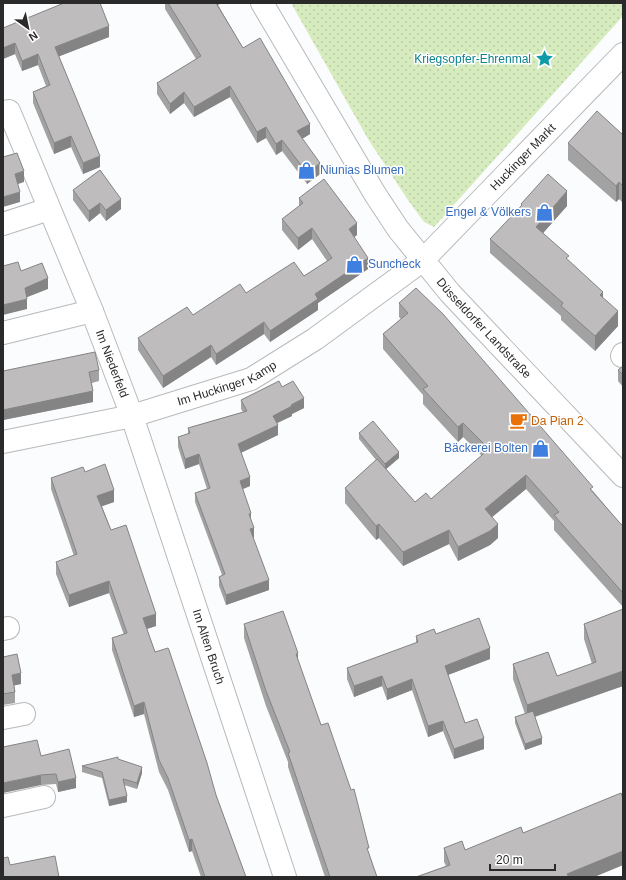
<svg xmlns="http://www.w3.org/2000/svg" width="626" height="880" viewBox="0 0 626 880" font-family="Arial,sans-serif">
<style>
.park{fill:url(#park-dots)}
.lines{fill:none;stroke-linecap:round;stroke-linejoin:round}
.street-casing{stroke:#b8b9ba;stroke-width:24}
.secondary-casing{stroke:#b8b9ba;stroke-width:24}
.street{stroke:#fff;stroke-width:22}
.secondary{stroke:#fff;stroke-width:22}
.wall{fill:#a3a2a3}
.shaded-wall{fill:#858484}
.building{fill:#bebcbd;stroke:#858484}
.labels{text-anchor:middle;stroke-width:3;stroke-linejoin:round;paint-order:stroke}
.culture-label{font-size:12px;fill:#0d838f;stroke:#fff;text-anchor:end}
.street-label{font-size:12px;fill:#2a2a2b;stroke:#fff}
.shop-label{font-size:12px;fill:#366cbe;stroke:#fff;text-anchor:start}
.food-label{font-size:12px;fill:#c56008;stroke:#fff;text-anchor:start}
</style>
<defs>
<pattern id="park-dots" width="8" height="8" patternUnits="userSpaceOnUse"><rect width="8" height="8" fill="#d7ecbe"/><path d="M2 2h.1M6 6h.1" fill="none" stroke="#b9cba3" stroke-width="1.8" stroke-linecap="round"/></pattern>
</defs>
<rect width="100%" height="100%" fill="#fbfcfd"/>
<path class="park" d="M 291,3 L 623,3 L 623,16 L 434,227 L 424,222 L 408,200 L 368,139 Z"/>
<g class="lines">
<defs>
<g id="street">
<path id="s1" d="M 3,112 L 9,111 L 92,311 L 132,416 L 285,877"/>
<path d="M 3,224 L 49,209"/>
<path d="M 3,333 L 92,311"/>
<path d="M 622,356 L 623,354"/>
<path id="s2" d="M 3,442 L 132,416 L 251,379 L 315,339 L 423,260 L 623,54"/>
<path d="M 3,629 L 8,628"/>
<path d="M 3,718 L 24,714"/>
<path d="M 3,806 L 44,797"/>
</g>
<g id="secondary">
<path id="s3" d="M 262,3 L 375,194 L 398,229 L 450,293 L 623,476"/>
</g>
</defs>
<use href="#street" class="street-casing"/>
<use href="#secondary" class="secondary-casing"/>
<use href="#street" class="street"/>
<use href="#secondary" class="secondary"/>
</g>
<path class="wall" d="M 165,3 L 221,3 L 218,5 L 243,48 L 310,134 L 302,139 L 320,174 L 307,184 L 282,151 L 276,155 L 266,138 L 257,143 L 230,97 L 194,117 L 184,103 L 170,114 L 157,94 L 157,83 L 196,59 L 165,9 Z
M 3,28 L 109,37 L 59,56 L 100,167 L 83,174 L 71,147 L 54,154 L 33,103 L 33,92 L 46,86 L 38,65 L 22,71 L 15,54 L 3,59 Z
M 623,135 L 623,203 L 619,199 L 616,202 L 568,160 L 568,143 Z
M 73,190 L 121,209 L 106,221 L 100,213 L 89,222 L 73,200 Z
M 299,198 L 357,235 L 354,237 L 368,269 L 318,303 L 318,310 L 270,342 L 264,334 L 216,365 L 211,357 L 163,388 L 138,350 L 138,338 L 246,293 L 304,276 L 327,261 L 312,239 L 298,250 L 282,230 L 282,219 L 299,206 Z
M 521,204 L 567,206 L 543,233 L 603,298 L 618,326 L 595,351 L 561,320 L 561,316 L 490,253 L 490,239 L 521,207 Z
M 399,303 L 593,491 L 619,522 L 623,526 L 623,607 L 554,530 L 554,521 L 526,489 L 492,517 L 498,538 L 490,545 L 458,561 L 449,544 L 403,566 L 379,538 L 376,540 L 345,503 L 345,488 L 376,460 L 359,439 L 359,433 L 399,458 L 386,469 L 415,502 L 431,499 L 482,456 L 463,437 L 458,442 L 423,404 L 423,395 L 383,349 L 383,334 L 401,319 L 399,317 Z
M 623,366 L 623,387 L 618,381 L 618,370 Z
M 99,370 L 99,381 L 92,383 L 93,402 L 3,420 L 3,371 Z
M 282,387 L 304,408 L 292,414 L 292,416 L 277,423 L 278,435 L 241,453 L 250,486 L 243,489 L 251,521 L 253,538 L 269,590 L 226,605 L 219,586 L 219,577 L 222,575 L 195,502 L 195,493 L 207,489 L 199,464 L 185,469 L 178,447 L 178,437 L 188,434 L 188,428 L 243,412 L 241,409 L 241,400 Z
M 85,472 L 114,502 L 102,506 L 111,530 L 156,626 L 147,629 L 155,652 L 216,795 L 246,877 L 201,877 L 192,851 L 189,852 L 168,790 L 159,772 L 144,714 L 134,717 L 112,650 L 112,638 L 124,635 L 109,593 L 69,607 L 56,574 L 56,562 L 74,556 L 51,489 L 51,478 Z
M 623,609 L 623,686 L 535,717 L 542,744 L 525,750 L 515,723 L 515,717 L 525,714 L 513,679 L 513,664 L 557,676 L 592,664 L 584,639 L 584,624 Z
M 244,624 L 298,662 L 321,725 L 369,854 L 377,877 L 325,877 L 288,767 L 288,762 L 266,706 L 244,638 Z
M 436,634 L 490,659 L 448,675 L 465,723 L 484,749 L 454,759 L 443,731 L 428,737 L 412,690 L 387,700 L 382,686 L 354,697 L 347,679 L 347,668 L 416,643 L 416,636 Z
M 3,657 L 21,684 L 14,685 L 15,692 L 15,703 L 3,705 Z
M 41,756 L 76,788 L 58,792 L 56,784 L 41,785 Z
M 118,759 L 142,773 L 137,789 L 124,785 L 127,802 L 109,806 L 102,778 L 82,772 L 82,766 Z
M 623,799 L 623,865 L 594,877 L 416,877 L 446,866 L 444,862 L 444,848 L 465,850 L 523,833 Z"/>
<path class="shaded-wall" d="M 213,3 L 221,3 L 213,8 Z
M 109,26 L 109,37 L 55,58 L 55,47 Z
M 15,43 L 15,54 L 3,59 L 3,48 Z
M 38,54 L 38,65 L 22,71 L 22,61 Z
M 230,86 L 230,97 L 194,117 L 194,107 Z
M 184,92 L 184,103 L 170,114 L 170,104 Z
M 310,124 L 310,134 L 297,142 L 297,131 Z
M 266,127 L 266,138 L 257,143 L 257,132 Z
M 71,136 L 71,147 L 54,154 L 54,143 Z
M 282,140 L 282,151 L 276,155 L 276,144 Z
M 100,156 L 100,167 L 83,174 L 83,163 Z
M 320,163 L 320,174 L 307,184 L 307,173 Z
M 24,171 L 24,182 L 15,185 L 15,174 Z
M 619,182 L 619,199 L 616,202 L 616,186 Z
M 567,191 L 567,206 L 536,241 L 536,227 Z
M 20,192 L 20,202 L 3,207 L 3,197 Z
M 121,199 L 121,209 L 106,221 L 106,210 Z
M 100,203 L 100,213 L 89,222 L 89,211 Z
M 357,223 L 357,235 L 349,241 L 349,229 Z
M 312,228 L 312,239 L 298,250 L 298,238 Z
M 368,258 L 368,269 L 318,303 L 318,310 L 270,342 L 270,331 L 315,294 Z
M 48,278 L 48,289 L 25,298 L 25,288 Z
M 603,292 L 603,306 L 600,295 Z
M 27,299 L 27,309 L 3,315 L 3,305 Z
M 618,311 L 618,326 L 595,351 L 595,336 Z
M 264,322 L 264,334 L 216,365 L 216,354 Z
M 211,345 L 211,357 L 163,388 L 163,376 Z
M 93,391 L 93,402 L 3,420 L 3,410 Z
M 304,398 L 304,408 L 292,414 L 292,416 L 273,425 L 273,416 Z
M 463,423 L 463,437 L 458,442 L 458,427 Z
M 278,425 L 278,435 L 238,454 L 238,444 Z
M 399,452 L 399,458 L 385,470 L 385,464 Z
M 199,454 L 199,464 L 185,469 L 185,459 Z
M 526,475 L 526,489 L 485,523 L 485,509 Z
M 250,477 L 250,486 L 240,490 L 240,481 Z
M 114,490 L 114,502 L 97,508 L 97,496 Z
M 251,513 L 251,523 L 249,514 Z
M 379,524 L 379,538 L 376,540 L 376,526 Z
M 498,524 L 498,538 L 490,545 L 458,561 L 458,547 Z
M 254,528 L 254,538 L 250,539 L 250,529 Z
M 449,530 L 449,544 L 403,566 L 403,552 Z
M 269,580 L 269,590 L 226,605 L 226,595 Z
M 109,581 L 109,593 L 69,607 L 69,595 Z
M 156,614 L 156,626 L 143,630 L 143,618 Z
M 490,648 L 490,659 L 445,676 L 445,666 Z
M 298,653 L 298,668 L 296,654 Z
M 623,671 L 623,686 L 527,719 L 527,705 Z
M 21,673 L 21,684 L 12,686 L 12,675 Z
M 382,676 L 382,686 L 354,697 L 354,686 Z
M 412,679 L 412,690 L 387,700 L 387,689 Z
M 144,702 L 144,714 L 134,717 L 134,706 Z
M 443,721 L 443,731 L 428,737 L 428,726 Z
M 484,738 L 484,749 L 454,759 L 454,749 Z
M 542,738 L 542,744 L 525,750 L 525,744 Z
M 142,767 L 142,773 L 137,789 L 137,783 Z
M 41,775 L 41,785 L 3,793 L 3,783 Z
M 76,778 L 76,788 L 58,792 L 58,782 Z
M 127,796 L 127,802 L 109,806 L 109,800 Z
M 192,839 L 192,851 L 189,852 L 189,840 Z
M 623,851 L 623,865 L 594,877 L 567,877 L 567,874 Z"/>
<path class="building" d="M 64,3 L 100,3 L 109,26 L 55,47 L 100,156 L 83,163 L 71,136 L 54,143 L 33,92 L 50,85 L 38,54 L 22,61 L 15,43 L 3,48 L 3,28 Z
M 168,3 L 216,3 L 243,48 L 260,38 L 310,124 L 297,131 L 320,163 L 307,173 L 282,140 L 276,144 L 266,127 L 257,132 L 230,86 L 194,107 L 184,92 L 170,104 L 157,83 L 201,56 Z
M 597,111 L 623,135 L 623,186 L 619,182 L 616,186 L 568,143 Z
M 17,153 L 24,171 L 15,174 L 20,192 L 3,197 L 3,157 Z
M 100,170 L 121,199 L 106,210 L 100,203 L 89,211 L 73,190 Z
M 548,174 L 567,191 L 536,227 L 569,256 L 566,258 L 603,292 L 600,295 L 618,311 L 595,336 L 561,306 L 563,303 L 490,239 L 522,205 L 521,204 Z
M 324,179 L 357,223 L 349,229 L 368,258 L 315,294 L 318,299 L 270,331 L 264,322 L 216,354 L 211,345 L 163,376 L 138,338 L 187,307 L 193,315 L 240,284 L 246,293 L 294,262 L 304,276 L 332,258 L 312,228 L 298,238 L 282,219 L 303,203 L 299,198 Z
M 18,262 L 21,271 L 42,263 L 48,278 L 25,288 L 27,299 L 3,305 L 3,266 Z
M 416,288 L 443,314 L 593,487 L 590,489 L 619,522 L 623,526 L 623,593 L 554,515 L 559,512 L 526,475 L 485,509 L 498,524 L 490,531 L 458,547 L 449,530 L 403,552 L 379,524 L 376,526 L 345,488 L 377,459 L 415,502 L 426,493 L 431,499 L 489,449 L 463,423 L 458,427 L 423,389 L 428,386 L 383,334 L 408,313 L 399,303 Z
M 95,352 L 99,370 L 89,372 L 93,391 L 3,410 L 3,371 Z
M 623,366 L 623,375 L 618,370 Z
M 279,381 L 282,387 L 293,381 L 304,398 L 291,405 L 292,406 L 273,416 L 278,425 L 238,444 L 250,477 L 240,481 L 251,513 L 249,514 L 254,528 L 250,529 L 269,580 L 226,595 L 219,577 L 225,574 L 195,493 L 210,488 L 199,454 L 185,459 L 178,437 L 190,433 L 188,428 L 247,411 L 241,400 Z
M 373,421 L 399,452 L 385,464 L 359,433 Z
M 105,464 L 114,490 L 97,496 L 111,530 L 126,525 L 156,614 L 143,618 L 155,652 L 168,648 L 169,650 L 207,763 L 216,795 L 246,877 L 205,877 L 192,839 L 189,840 L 168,778 L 159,760 L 144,702 L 134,706 L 112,638 L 127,633 L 109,581 L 69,595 L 56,562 L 77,554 L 51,478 L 83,467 L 85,472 Z
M 623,609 L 623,671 L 527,705 L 513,664 L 548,652 L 557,676 L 596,662 L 584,624 Z
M 283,611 L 298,653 L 296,654 L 321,725 L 328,723 L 351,790 L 354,789 L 369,848 L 367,848 L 377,877 L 330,877 L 288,753 L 290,752 L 266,691 L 244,624 Z
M 479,618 L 490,648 L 445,666 L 465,723 L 477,719 L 484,738 L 454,749 L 443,721 L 428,726 L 412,679 L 387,689 L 382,676 L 354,686 L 347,668 L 418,642 L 416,636 L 434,629 L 436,634 Z
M 17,654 L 21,673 L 12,675 L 15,692 L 3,694 L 3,657 Z
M 533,711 L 542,738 L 525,744 L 515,717 Z
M 37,740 L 41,756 L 69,749 L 76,778 L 58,782 L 56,774 L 41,775 L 3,783 L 3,747 Z
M 118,757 L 118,759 L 142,767 L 137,783 L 123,779 L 127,796 L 109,800 L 102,772 L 82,766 Z
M 621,793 L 623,799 L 623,851 L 567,874 L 569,877 L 416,877 L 450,865 L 444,848 L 462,841 L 465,850 L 521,827 L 523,833 Z
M 55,856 L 59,877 L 3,877 L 3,858 L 8,857 L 10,865 Z"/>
<defs>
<symbol id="sight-bare" viewBox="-9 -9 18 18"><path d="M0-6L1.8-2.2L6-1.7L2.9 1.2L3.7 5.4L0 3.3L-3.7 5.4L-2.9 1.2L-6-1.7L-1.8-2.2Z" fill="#0f9aa8" stroke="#fff" stroke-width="2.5" paint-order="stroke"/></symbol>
<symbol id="shop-bare" viewBox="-9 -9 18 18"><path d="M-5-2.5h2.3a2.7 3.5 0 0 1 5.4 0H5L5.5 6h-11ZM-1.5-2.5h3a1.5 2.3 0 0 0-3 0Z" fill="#3f7fe0" stroke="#fff" stroke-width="2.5" paint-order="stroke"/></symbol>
<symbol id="cafe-bare" viewBox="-9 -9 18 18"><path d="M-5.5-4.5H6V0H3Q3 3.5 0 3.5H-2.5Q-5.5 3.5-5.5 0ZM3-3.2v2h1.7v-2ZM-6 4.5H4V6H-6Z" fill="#e8710a" stroke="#fff" stroke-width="2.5" paint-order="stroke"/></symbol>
</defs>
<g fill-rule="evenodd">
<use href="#sight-bare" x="532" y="46" width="25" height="25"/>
<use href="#shop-bare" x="294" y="158" width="25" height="25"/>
<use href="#shop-bare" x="532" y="200" width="25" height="25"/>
<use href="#shop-bare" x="342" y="252" width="25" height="25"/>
<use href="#cafe-bare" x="506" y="408" width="25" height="25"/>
<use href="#shop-bare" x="528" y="436" width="25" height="25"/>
</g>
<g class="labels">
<g class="culture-label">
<text x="531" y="63">Kriegsopfer-Ehrenmal</text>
</g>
<g class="street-label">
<text dy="4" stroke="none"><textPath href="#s2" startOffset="609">Huckinger Markt</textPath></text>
<text dy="4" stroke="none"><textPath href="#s3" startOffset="395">Düsseldorfer Landstraße</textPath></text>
<text dy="4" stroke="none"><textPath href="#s1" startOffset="279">Im Niederfeld</textPath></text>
<text dy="4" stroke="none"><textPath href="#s2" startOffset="232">Im Huckinger Kamp</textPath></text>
<text dy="4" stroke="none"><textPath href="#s1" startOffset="578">Im Alten Bruch</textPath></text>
</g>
<g class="shop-label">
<text x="320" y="174">Niunias Blumen</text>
<text x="531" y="216" text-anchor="end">Engel &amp; Völkers</text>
<text x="368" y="268">Suncheck</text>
<text x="528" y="452" text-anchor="end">Bäckerei Bolten</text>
</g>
<g class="food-label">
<text x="531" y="425">Da Pian 2</text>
</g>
</g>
<rect width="626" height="880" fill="none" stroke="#2a2a2b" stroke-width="8"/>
<g transform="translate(28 28) rotate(147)" stroke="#ffffff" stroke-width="3" paint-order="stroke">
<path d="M0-3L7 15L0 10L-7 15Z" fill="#2a2a2b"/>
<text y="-6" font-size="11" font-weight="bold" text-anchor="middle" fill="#2a2a2b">N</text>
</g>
<path d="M490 864v6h65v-6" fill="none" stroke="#2a2a2b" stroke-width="2"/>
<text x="496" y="864" font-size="12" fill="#2a2a2b" stroke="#ffffff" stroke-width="3" paint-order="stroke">20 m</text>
</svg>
